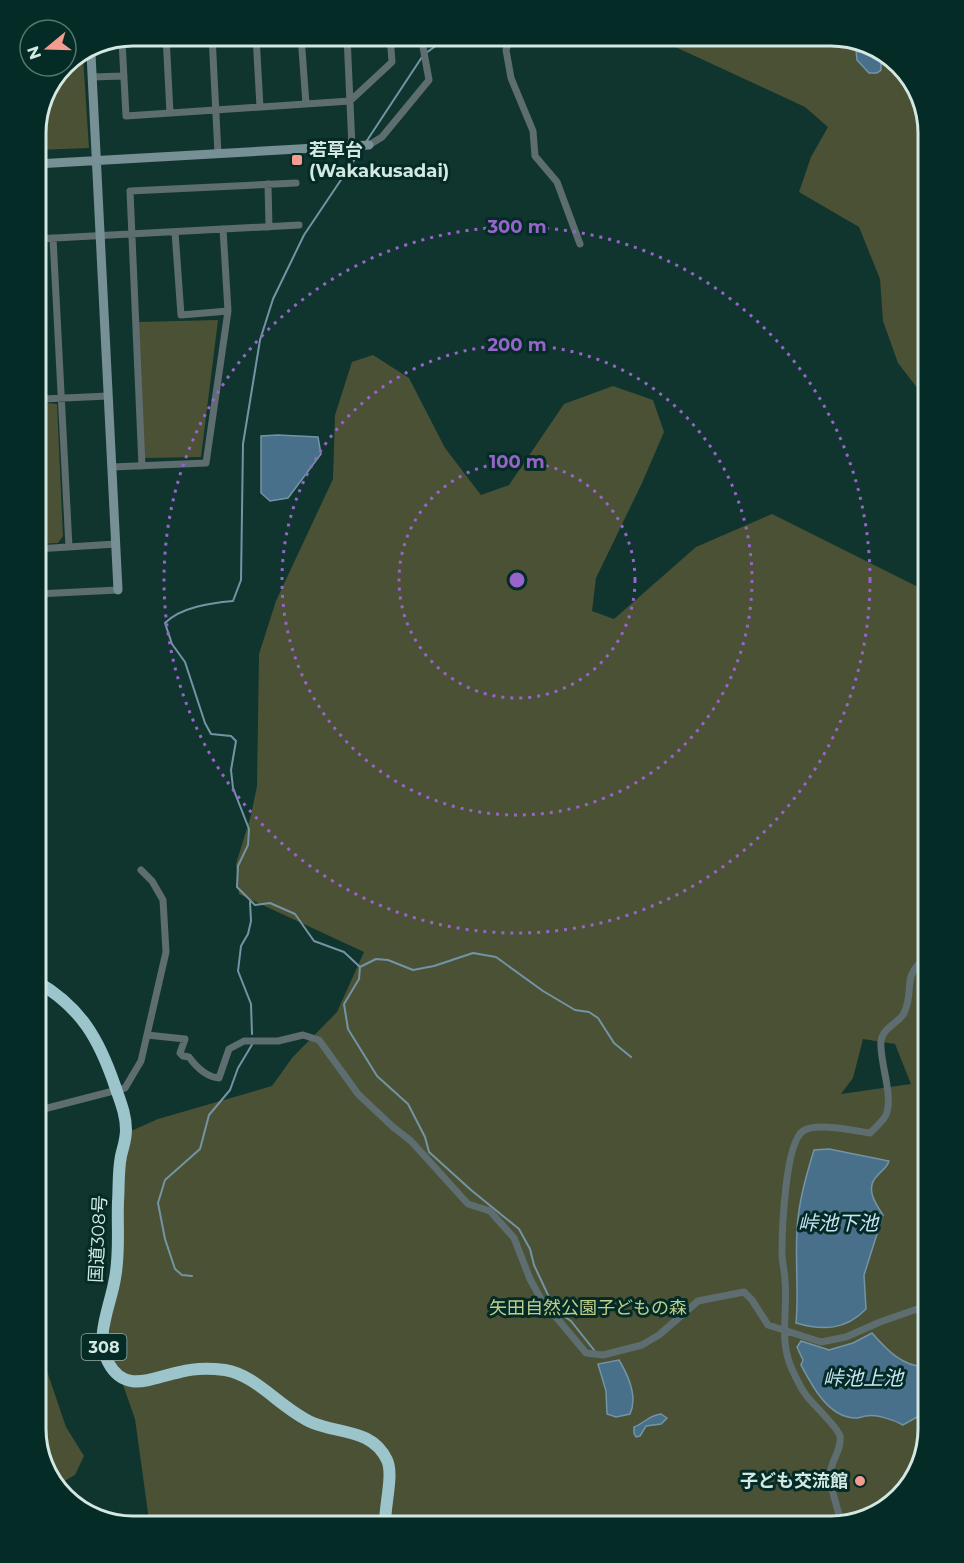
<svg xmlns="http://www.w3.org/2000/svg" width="964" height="1563" viewBox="0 0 964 1563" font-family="Montserrat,'Noto Sans JP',sans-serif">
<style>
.green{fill:#4b5134;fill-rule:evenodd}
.water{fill:#49708a;stroke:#7394a5;stroke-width:1.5}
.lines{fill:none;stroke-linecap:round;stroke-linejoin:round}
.stream{stroke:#7394a5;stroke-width:2}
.street{stroke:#5d6d70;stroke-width:7}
.secondary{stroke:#779095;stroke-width:9}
.highway{stroke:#9cc4cb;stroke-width:12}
.ring{fill:none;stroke:#9664ca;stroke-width:3;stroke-dasharray:3 6}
.poi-dot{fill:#f59c90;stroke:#042b25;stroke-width:2}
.labels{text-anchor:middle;stroke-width:6;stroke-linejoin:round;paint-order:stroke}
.shield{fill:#042b25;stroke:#96afaa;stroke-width:1.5}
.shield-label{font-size:16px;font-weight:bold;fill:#d4e8e3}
.poi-label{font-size:18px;font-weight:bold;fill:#d4e8e3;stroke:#042b25;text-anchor:start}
.street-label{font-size:18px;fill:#d4e8e3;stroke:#042b25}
.park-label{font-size:18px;fill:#bfcf8b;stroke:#042b25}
.water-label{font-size:20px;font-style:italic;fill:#cbe4f6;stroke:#042b25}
.rim{fill:none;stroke:#d4e8e3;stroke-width:3}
.centre{fill:#9664ca;stroke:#042b25;stroke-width:3}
.ring-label{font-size:18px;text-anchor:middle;font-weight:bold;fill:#9664ca;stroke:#042b25;stroke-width:6;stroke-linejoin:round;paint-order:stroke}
</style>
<rect width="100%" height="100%" fill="#10352e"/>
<path class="green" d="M 663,36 L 837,36 L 885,53 L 918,90 L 928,134 L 928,402 L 898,363 L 883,321 L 880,279 L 859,227 L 799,192 L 811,157 L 828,127 L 805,107 L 669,44 Z
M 83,57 L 89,148 L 36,150 L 36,128 L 64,66 Z
M 218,320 L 201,457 L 144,458 L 138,322 Z
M 373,355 L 409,378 L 445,448 L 481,495 L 509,485 L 564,404 L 613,386 L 653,400 L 664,432 L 642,483 L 596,578 L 592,611 L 614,619 L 696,547 L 772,514 L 928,592 L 928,1430 L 912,1483 L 874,1517 L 830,1527 L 150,1527 L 135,1419 L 109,1345 L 113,1230 L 131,1131 L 158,1119 L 272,1086 L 292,1058 L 337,1012 L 364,952 L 239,894 L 236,864 L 251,815 L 257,786 L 259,654 L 276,601 L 333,479 L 335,415 L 352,362 ZM 863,1039 L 895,1044 L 911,1084 L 841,1094 L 853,1078 Z
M 36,402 L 57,404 L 63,536 L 58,543 L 36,544 Z
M 36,1180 L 42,1183 L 44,1214 L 36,1258 Z
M 36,1339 L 66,1427 L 84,1456 L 75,1475 L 57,1485 L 46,1473 L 36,1429 Z"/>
<path class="water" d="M 864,46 L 881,59 L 881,70 L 877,73 L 869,73 L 857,60 L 856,50 Z
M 278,435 L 318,437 L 321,454 L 288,498 L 270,501 L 261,493 L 261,436 Z
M 829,1149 L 889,1161 C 887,1168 882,1170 877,1176 C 865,1188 875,1203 883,1215 L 864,1275 L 866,1309 C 846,1330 823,1331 796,1323 C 799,1292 795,1262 797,1231 C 798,1204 806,1176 814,1150 Z
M 872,1333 C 886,1349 904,1369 928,1366 L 928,1411 L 903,1425 C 894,1420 877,1414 866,1416 C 863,1416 860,1418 857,1418 C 829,1419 812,1386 801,1365 L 803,1360 L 797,1347 L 801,1341 L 829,1350 L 853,1343 Z
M 619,1360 C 628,1375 638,1397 630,1414 L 616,1417 L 607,1414 L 606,1391 L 598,1364 Z
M 661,1414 L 667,1418 L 661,1424 L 646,1426 L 640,1436 L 636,1437 L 634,1433 L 634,1427 C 645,1423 649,1415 661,1414 Z"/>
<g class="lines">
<path class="stream" d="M 426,53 L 437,45 L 443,36
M 366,142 L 422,57
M 361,150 L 304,235 L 273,299 L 260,340 L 243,444 L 241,580 L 233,601 C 211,603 181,607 165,623 L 172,644 L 185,662 L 205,723 L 211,734 L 231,736 L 236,741 L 231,770 L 233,788 L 249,829 L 248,845 L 238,866 L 237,887 L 255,905 L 270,903 L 295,914 L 314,941 L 344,952 L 360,967 L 359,979 L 344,1004 L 348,1029 L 377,1076 L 408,1104 L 425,1137 L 429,1152 L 471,1190 L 519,1229 L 530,1249 L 534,1265 L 555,1310 L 571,1321 L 594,1350
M 250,902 L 251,921 L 248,934 L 241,946 L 238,971 L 251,1004 L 252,1034
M 360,967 L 376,959 L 388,960 L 413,970 L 434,966 L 473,953 L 496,957 L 543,991 L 575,1010 L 589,1012 L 598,1018 L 614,1043 L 631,1057
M 192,1276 L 182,1275 L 175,1269 L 165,1239 L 158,1203 L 165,1180 L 200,1149 L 209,1115 L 230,1090 L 238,1068 L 253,1043"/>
<path class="street" d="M 166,36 L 170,113
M 212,36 L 218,154
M 256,36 L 260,107
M 301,36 L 306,104
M 347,36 L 352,147
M 511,36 L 506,50 L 511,78 L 533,131 L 535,156 L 557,182 L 580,244
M 122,41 L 126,116 L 350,101 L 392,62 L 390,36
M 92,77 L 124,76
M 369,145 L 382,137 L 429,80 L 421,36
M 268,184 L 269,227
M 175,232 L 181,315 L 228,311
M 53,238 L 69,547
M 36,239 L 299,225
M 36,397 L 43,399 L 108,396
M 142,466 L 130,191 L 296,183
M 112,467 L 206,463 L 228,311 L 223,229
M 36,549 L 116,544
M 36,594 L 118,590
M 147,1035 L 185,1039 L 180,1053 L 183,1056 L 189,1057 C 197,1068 206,1077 219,1078 L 229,1049 L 244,1041 L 278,1041 L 303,1035 L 319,1040 L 358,1094 L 393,1127 L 411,1141 L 468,1204 L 490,1211 L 514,1238 L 530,1279 L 541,1299 L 586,1353 L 603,1355 L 642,1345 L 659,1335 L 698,1301 L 744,1292 L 752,1300 L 768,1325 L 821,1342 L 846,1337 L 880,1322 L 920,1308 L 928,1300
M 36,1111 L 125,1088 L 141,1061 L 166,952 L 163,900 L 152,881 L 141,870
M 841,1525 C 839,1509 830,1489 830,1476 C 830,1461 842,1451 840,1436 C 838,1427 813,1405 806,1395 C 800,1387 795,1376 791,1367 C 779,1339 788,1310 785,1281 C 785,1272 782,1263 782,1254 C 782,1231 785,1143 803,1131 C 816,1122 855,1131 870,1133 C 875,1128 883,1121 886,1115 C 894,1095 879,1061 881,1041 C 883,1027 899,1023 904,1013 C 916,987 899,979 928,955"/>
<path class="secondary" d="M 91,54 L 118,590
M 36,164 L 369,145"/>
<path class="highway" d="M 36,981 C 81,1007 99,1039 115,1086 C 120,1101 126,1114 126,1130 C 126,1140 123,1147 121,1156 C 118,1171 119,1187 118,1202 C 117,1227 120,1253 115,1278 C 111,1305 94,1336 108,1362 C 125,1395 153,1377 180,1372 C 194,1368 210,1368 225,1370 C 257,1375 282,1410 313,1423 C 340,1434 372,1429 387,1460 C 394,1475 384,1507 385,1527"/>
</g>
<g class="ring">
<circle cx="517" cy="580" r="118"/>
<circle cx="517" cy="580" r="235"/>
<circle cx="517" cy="580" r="353"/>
</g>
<g class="poi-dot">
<rect x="291" y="154" width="12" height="12" rx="3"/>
<circle cx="860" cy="1481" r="6"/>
</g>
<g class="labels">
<rect class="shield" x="81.5" y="1334" width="45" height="26" rx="4.5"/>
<g class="shield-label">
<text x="104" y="1353">308</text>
</g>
<g class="poi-label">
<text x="309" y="156">若草台<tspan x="309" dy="21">(Wakakusadai)</tspan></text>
<text x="848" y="1487" text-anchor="end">子ども交流館</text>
</g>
<g class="street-label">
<text transform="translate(98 1239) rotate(-87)" y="6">国道308号</text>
</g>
<g class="park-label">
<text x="588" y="1314">矢田自然公園子どもの森</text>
</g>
<g class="water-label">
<text x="838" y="1230">峠池下池</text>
<text x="863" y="1385">峠池上池</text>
</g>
</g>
<path d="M0 0H964V1563H0ZM133 46H831A87 87 0 0 1 918 133V1429A87 87 0 0 1 831 1516H133A87 87 0 0 1 46 1429V133A87 87 0 0 1 133 46Z" fill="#042b25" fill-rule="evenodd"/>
<path class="rim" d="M133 46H831A87 87 0 0 1 918 133V1429A87 87 0 0 1 831 1516H133A87 87 0 0 1 46 1429V133A87 87 0 0 1 133 46Z"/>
<circle cx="517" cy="580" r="9" class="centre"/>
<g class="ring-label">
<text x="517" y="233">300 m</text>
<text x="517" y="351">200 m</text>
<text x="517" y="468">100 m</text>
</g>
<g transform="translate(48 48) rotate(251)"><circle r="28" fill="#042b25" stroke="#577771" stroke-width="1.5"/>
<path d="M0-4.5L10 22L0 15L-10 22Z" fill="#f59c90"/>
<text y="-9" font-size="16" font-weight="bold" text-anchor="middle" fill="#d4e8e3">N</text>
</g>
</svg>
